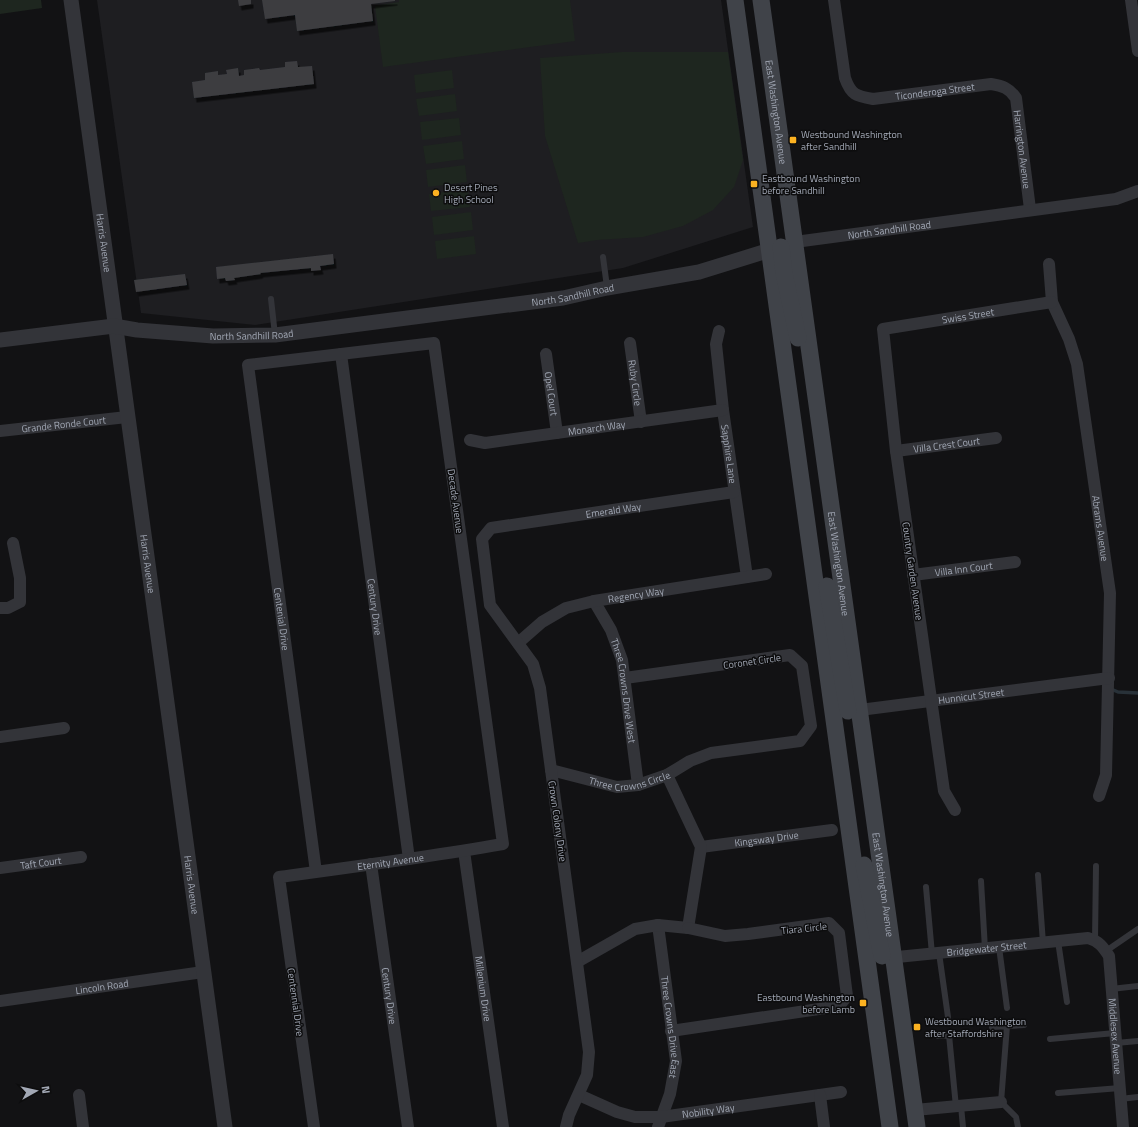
<svg xmlns="http://www.w3.org/2000/svg" width="1138" height="1127" viewBox="0 0 1138 1127" font-family="'Titillium Web',sans-serif">
<style>
.built{fill:#1e1e21}
.green{fill:#1e261f}
.lines{fill:none;stroke-linecap:round;stroke-linejoin:round}
.stream{stroke:#283138;stroke-width:3.5}
.building{fill:#3c3d41;filter:url(#shadow)}
.service{stroke:#333439;stroke-width:6}
.minor{stroke:#333439;stroke-width:12}
.tertiary{stroke:#333439;stroke-width:15}
.secondary{stroke:#404349;stroke-width:17}
.poi-dot{fill:#fcb221;stroke:#0d0d0e;stroke-width:1.5}
.labels{text-anchor:middle;stroke-width:3;stroke-linejoin:round;paint-order:stroke}
.street-label{font-size:10px;fill:#a2a8b5;stroke:#0d0d0e}
.poi-label{font-size:10px;fill:#a2a8b5;stroke:#0d0d0e;text-anchor:start}
</style>
<defs>
<filter id="shadow"><feDropShadow dx="2.5" dy="4.5" stdDeviation="0" flood-color="#0009"/></filter>
</defs>
<rect width="100%" height="100%" fill="#121214"/>
<path class="built" d="M 97,0 L 721,0 L 753,227 L 623,268 L 255,325 L 141,313 Z"/>
<path class="green" d="M 0,0 L 41,0 L 42,8 L 0,14 Z
M 399,0 L 570,0 L 575,41 L 383,67 L 375,6 L 399,2 Z
M 622,52 L 728,52 L 743,160 L 734,187 L 713,210 L 683,226 L 643,237 L 597,240 L 578,243 L 545,136 L 540,58 Z
M 452,70 L 454,88 L 416,93 L 414,75 Z
M 455,94 L 457,111 L 419,116 L 416,99 Z
M 459,118 L 461,135 L 422,140 L 420,122 Z
M 462,141 L 464,159 L 426,164 L 423,146 Z
M 465,165 L 467,182 L 428,187 L 426,170 Z
M 468,189 L 470,207 L 431,211 L 429,194 Z
M 471,212 L 473,230 L 434,235 L 432,217 Z
M 474,236 L 476,254 L 437,259 L 435,241 Z"/>
<g class="lines">
<path class="stream" d="M 1111,689 L 1118,692 L 1138,693"/>
</g>
<path class="building" d="M 238,0 L 251,0 L 251,4 L 239,6 Z
M 262,0 L 395,0 L 395,1 L 371,4 L 373,21 L 297,31 L 295,15 L 265,19 Z
M 297,61 L 298,67 L 312,66 L 314,84 L 194,98 L 192,82 L 205,80 L 205,73 L 218,71 L 218,75 L 227,74 L 226,70 L 238,68 L 239,76 L 244,75 L 244,70 L 259,68 L 260,70 L 285,67 L 285,62 Z
M 333,254 L 334,264 L 320,266 L 321,270 L 311,271 L 311,268 L 260,273 L 261,274 L 234,278 L 235,280 L 226,281 L 225,278 L 217,279 L 216,267 Z
M 185,274 L 187,285 L 136,292 L 134,280 Z"/>
<g class="lines">
<path class="service" d="M 603,257 L 607,287
M 271,299 L 275,335
M 1038,875 L 1043,943
M 981,881 L 985,949
M 926,887 L 932,954
M 1095,940 L 1096,866
M 1058,941 L 1067,1002
M 999,947 L 1007,1008
M 1106,951 L 1138,929
M 939,953 L 948,1017
M 1111,989 L 1138,986
M 1007,1026 L 1001,1102 L 1016,1117 L 1018,1127
M 992,1027 L 1024,1025
M 949,1035 L 956,1107
M 938,1036 L 961,1034
M 1050,1039 L 1115,1033
M 1116,1043 L 1138,1041
M 1058,1093 L 1120,1088
M 1120,1099 L 1138,1097
M 961,1106 L 963,1127"/>
<g class="minor">
<path id="s1" d="M 834,0 L 845,78 C 851,95 856,96 873,99 L 991,84 C 1003,86 1009,88 1016,98 L 1030,209"/>
<path d="M 1131,0 L 1138,51"/>
<path id="s2" d="M 795,242 L 1116,199 L 1138,191"/>
<path id="s3" d="M 1049,264 L 1052,302 L 1069,339 L 1077,364 L 1110,593 L 1106,775 L 1099,796"/>
<path id="s4" d="M 719,331 L 716,344 L 723,410 L 747,577"/>
<path id="s5" d="M 630,343 L 641,422"/>
<path id="s6" d="M 341,354 L 409,859"/>
<path id="s7" d="M 546,354 L 557,433"/>
<path id="s8" d="M 0,431 L 127,417"/>
<path id="s9" d="M 470,440 L 485,443 L 723,410"/>
<path id="s10" d="M 896,451 L 996,438"/>
<path id="s11" d="M 913,575 L 1015,562"/>
<path id="s12" d="M 594,601 L 611,630 L 622,660 L 638,785"/>
<path d="M 0,608 L 8,608 L 20,602 L 20,578 L 13,543"/>
<path id="s13" d="M 518,643 L 542,622 L 566,608 L 594,601 L 766,574"/>
<path id="s14" d="M 852,711 L 1109,678"/>
<path d="M 0,737 L 64,728"/>
<path id="s15" d="M 551,770 L 617,787 L 638,785 L 667,775 L 690,761 L 711,753 L 800,741 L 811,726 L 802,666 L 790,655 L 625,678"/>
<path id="s16" d="M 955,810 L 944,791 L 896,451 L 883,329 L 1052,302"/>
<path id="s17" d="M 701,847 L 832,830"/>
<path id="s18" d="M 464,851 L 503,1127"/>
<path id="s19" d="M 371,864 L 408,1127"/>
<path id="s20" d="M 0,868 L 81,857"/>
<path id="s21" d="M 658,925 L 676,1061 L 670,1094 L 658,1127"/>
<path id="s22" d="M 887,958 L 1088,938 C 1099,941 1103,947 1109,956 L 1123,1127"/>
<path d="M 577,962 L 635,929 L 658,925 L 688,928 L 701,847 L 667,775"/>
<path id="s23" d="M 0,1001 L 203,972"/>
<path d="M 671,1031 L 839,1006 L 847,996 L 839,933 L 829,923 L 748,934 L 725,936 L 688,928"/>
<path d="M 79,1095 L 83,1127"/>
<path id="s24" d="M 579,1095 L 617,1112 L 635,1117 L 661,1117 L 841,1092"/>
<path d="M 820,1095 L 824,1127"/>
<path d="M 915,1110 L 1001,1102"/>
<path id="s25" d="M 314,1127 L 279,877 C 353,867 428,857 503,844 L 434,343 L 248,365 L 316,872"/>
<path id="s26" d="M 566,1127 L 569,1115 L 587,1075 L 589,1052 L 540,688 L 533,664 L 490,605 L 482,539 L 491,528 L 734,492"/>
</g>
<g class="tertiary">
<path id="s27" d="M 71,0 L 225,1127"/>
<path id="s28" d="M 0,340 L 114,326 L 137,330 L 213,336 L 275,335 L 563,298 L 607,288 L 699,272 L 780,247"/>
</g>
<g class="secondary">
<path d="M 735,0 L 890,1127"/>
<path id="s29" d="M 761,0 L 917,1127"/>
<path d="M 781,247 L 784,273 L 798,338"/>
<path d="M 827,586 L 848,711"/>
<path d="M 864,865 L 882,956"/>
</g>
</g>
<g class="poi-dot">
<rect x="789" y="136" width="8" height="8" rx="2"/>
<rect x="750" y="180" width="8" height="8" rx="2"/>
<circle cx="436" cy="193" r="4"/>
<rect x="859" y="999" width="8" height="8" rx="2"/>
<rect x="913" y="1023" width="8" height="8" rx="2"/>
</g>
<g class="labels">
<g class="street-label">
<text dy="4" stroke="none"><textPath href="#s1" startOffset="179">Ticonderoga Street</textPath></text>
<text dy="4" stroke="none"><textPath href="#s29" startOffset="113">East Washington Avenue</textPath></text>
<text dy="4" stroke="none"><textPath href="#s1" startOffset="317">Harrington Avenue</textPath></text>
<text dy="4" stroke="none"><textPath href="#s2" startOffset="95">North Sandhill Road</textPath></text>
<text dy="4" stroke="none"><textPath href="#s27" startOffset="245">Harris Avenue</textPath></text>
<text dy="4" stroke="none"><textPath href="#s28" startOffset="577">North Sandhill Road</textPath></text>
<text dy="4" stroke="none"><textPath href="#s16" startOffset="574">Swiss Street</textPath></text>
<text dy="4" stroke="none"><textPath href="#s28" startOffset="253">North Sandhill Road</textPath></text>
<text dy="4" stroke="none"><textPath href="#s5" startOffset="40">Ruby Circle</textPath></text>
<text dy="4" stroke="none"><textPath href="#s7" startOffset="40">Opel Court</textPath></text>
<text dy="4" stroke="none"><textPath href="#s8" startOffset="64">Grande Ronde Court</textPath></text>
<text dy="4" stroke="none"><textPath href="#s9" startOffset="128">Monarch Way</textPath></text>
<text dy="4" stroke="none"><textPath href="#s10" startOffset="51">Villa Crest Court</textPath></text>
<text dy="4" stroke="none"><textPath href="#s4" startOffset="124">Sapphire Lane</textPath></text>
<text transform="translate(456 501) rotate(82)" y="4">Decade Avenue</text>
<text dy="4" stroke="none"><textPath href="#s26" startOffset="749">Emerald Way</textPath></text>
<text dy="4" stroke="none"><textPath href="#s3" startOffset="271">Abrams Avenue</textPath></text>
<text dy="4" stroke="none"><textPath href="#s29" startOffset="569">East Washington Avenue</textPath></text>
<text dy="4" stroke="none"><textPath href="#s27" startOffset="569">Harris Avenue</textPath></text>
<text dy="4" stroke="none"><textPath href="#s11" startOffset="51">Villa Inn Court</textPath></text>
<text transform="translate(913 571) rotate(82)" y="4">Country Garden Avenue</text>
<text dy="4" stroke="none"><textPath href="#s13" startOffset="131">Regency Way</textPath></text>
<text dy="4" stroke="none"><textPath href="#s6" startOffset="255">Century Drive</textPath></text>
<text dy="4" stroke="none"><textPath href="#s25" startOffset="1428">Centenial Drive</textPath></text>
<text transform="translate(752 661) rotate(-8)" y="4">Coronet Circle</text>
<text dy="4" stroke="none"><textPath href="#s12" startOffset="96">Three Crowns Drive West</textPath></text>
<text dy="4" stroke="none"><textPath href="#s14" startOffset="120">Hunnicut Street</textPath></text>
<text dy="4" stroke="none"><textPath href="#s15" startOffset="81">Three Crowns Circle</textPath></text>
<text transform="translate(558 821) rotate(82)" y="4">Crown Colony Drive</text>
<text dy="4" stroke="none"><textPath href="#s17" startOffset="66">Kingsway Drive</textPath></text>
<text dy="4" stroke="none"><textPath href="#s25" startOffset="365">Eternity Avenue</textPath></text>
<text dy="4" stroke="none"><textPath href="#s20" startOffset="41">Taft Court</textPath></text>
<text dy="4" stroke="none"><textPath href="#s29" startOffset="893">East Washington Avenue</textPath></text>
<text dy="4" stroke="none"><textPath href="#s27" startOffset="893">Harris Avenue</textPath></text>
<text transform="translate(804 928) rotate(-6)" y="4">Tiara Circle</text>
<text dy="4" stroke="none"><textPath href="#s22" startOffset="100">Bridgewater Street</textPath></text>
<text dy="4" stroke="none"><textPath href="#s23" startOffset="103">Lincoln Road</textPath></text>
<text dy="4" stroke="none"><textPath href="#s18" startOffset="139">Millenium Drive</textPath></text>
<text dy="4" stroke="none"><textPath href="#s19" startOffset="133">Century Drive</textPath></text>
<text transform="translate(296 1002) rotate(82)" y="4">Centennial Drive</text>
<text dy="4" stroke="none"><textPath href="#s21" startOffset="103">Three Crowns Drive East</textPath></text>
<text dy="4" stroke="none"><textPath href="#s22" startOffset="311">Middlesex Avenue</textPath></text>
<text dy="4" stroke="none"><textPath href="#s24" startOffset="134">Nobility Way</textPath></text>
</g>
<g class="poi-label">
<text x="801" y="138">Westbound Washington<tspan x="801" dy="12">after Sandhill</tspan></text>
<text x="762" y="182">Eastbound Washington<tspan x="762" dy="12">before Sandhill</tspan></text>
<text x="444" y="191">Desert Pines<tspan x="444" dy="12">High School</tspan></text>
<text x="855" y="1001" text-anchor="end">Eastbound Washington<tspan x="855" dy="12">before Lamb</tspan></text>
<text x="925" y="1025">Westbound Washington<tspan x="925" dy="12">after Staffordshire</tspan></text>
</g>
</g>
<g transform="translate(36 1091) rotate(82)" stroke="#0d0d0e" stroke-width="3" paint-order="stroke">
<path d="M0-3L7 15L0 10L-7 15Z" fill="#a2a8b5"/>
<text y="-6" font-size="11" font-weight="bold" text-anchor="middle" fill="#a2a8b5">N</text>
</g>
</svg>
